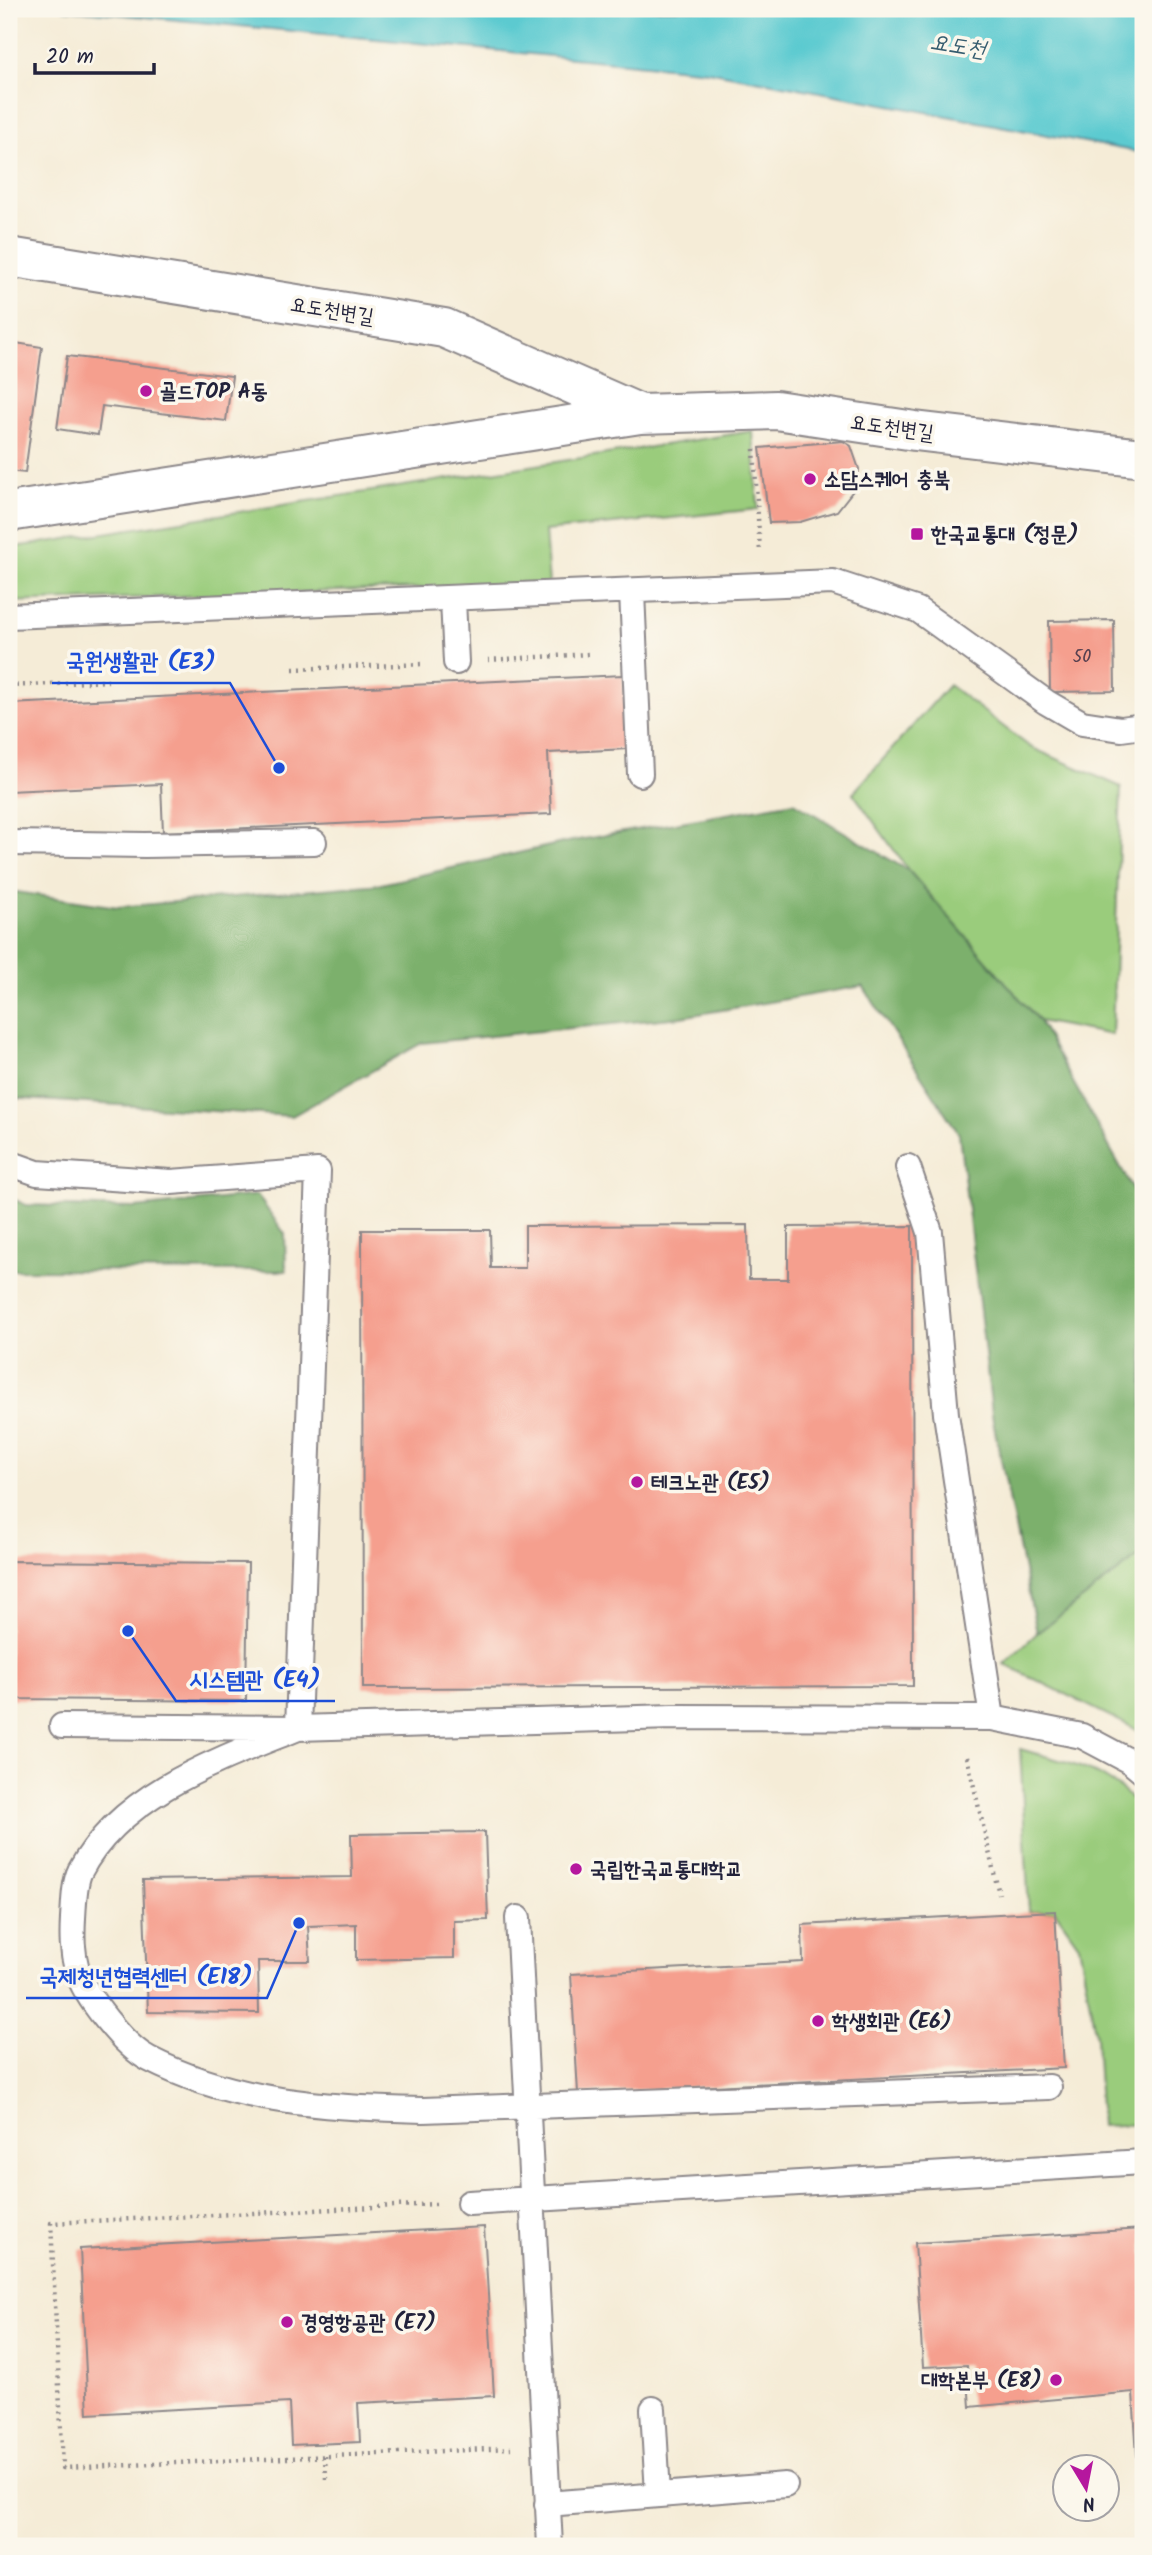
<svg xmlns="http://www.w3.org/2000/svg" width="1152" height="2555" viewBox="0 0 1152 2555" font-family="Kalam,'Poor Story',sans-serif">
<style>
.green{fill:#9acc7c;stroke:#5e775c;stroke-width:2}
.forest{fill:#7bb06c;stroke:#4e6954;stroke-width:2}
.water{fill:#5ccad0;stroke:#3f7686;stroke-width:2}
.building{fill:#f59f8e}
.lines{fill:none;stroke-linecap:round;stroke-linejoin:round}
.service-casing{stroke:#8c8789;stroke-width:28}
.minor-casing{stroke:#8c8789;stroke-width:42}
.path{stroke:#8c8789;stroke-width:4.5;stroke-dasharray:2 5;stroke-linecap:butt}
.service{stroke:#fff;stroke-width:24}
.minor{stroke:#fff;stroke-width:38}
.poi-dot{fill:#b5179e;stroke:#fbf7ec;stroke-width:2.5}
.labels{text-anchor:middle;stroke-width:7;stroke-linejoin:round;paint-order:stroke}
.number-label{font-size:18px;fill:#574150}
.street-label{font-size:21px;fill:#22223b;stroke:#fbf7ec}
.poi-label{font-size:21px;font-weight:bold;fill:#22223b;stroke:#fbf7ec;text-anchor:start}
.water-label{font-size:23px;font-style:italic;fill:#365d6f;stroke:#fbf7ec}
.leader{fill:none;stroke:#1d4ed8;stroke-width:2.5}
.callout-dot{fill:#1d4ed8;stroke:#fbf7ec;stroke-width:2.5}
.callout-label{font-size:23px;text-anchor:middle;font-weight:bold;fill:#1d4ed8;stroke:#fbf7ec;stroke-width:7;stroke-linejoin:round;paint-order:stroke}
</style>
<rect width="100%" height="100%" fill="#fbf7ec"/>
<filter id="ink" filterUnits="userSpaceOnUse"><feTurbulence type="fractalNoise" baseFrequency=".0143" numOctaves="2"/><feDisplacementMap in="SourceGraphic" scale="14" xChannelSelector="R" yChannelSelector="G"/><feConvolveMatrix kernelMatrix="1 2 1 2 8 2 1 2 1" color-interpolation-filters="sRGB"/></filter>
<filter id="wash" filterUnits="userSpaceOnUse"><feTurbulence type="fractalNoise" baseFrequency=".00686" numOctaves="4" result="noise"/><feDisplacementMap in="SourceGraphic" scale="28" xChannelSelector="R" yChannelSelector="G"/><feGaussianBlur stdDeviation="1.57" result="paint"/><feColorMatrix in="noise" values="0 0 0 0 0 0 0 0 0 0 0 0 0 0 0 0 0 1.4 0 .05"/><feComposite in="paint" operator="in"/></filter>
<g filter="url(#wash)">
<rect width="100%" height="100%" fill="#f5ecd7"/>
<path class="green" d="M 753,431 L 758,509 L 545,531 L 549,584 L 9,602 L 9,548 Z
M 949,685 L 1030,747 L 1121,787 L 1112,1035 L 1039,1021 L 909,871 L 853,793 Z
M 1143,1553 L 1143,1736 L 1132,1727 L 1004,1664 L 1037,1633 Z
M 1020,1749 C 1068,1763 1112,1770 1143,1812 L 1143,2124 L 1101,2126 L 1096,2037 L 1079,1945 L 1055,1911 L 1029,1912 Z"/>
<path class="forest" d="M 794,802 L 909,871 L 1039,1021 L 1131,1186 L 1143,1217 L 1143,1553 L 1037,1633 L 993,1421 L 959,1134 L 863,986 L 681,1017 L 422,1043 L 292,1116 L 9,1098 L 9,891 L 118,907 L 381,884 L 567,842 Z
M 257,1195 L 285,1234 L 286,1271 L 9,1270 L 9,1197 L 26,1205 L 135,1208 Z"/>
<path class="water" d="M 63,9 L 1143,9 L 1143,153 L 708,71 Z"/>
<g id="blocks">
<path class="building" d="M 9,342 L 42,347 L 25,473 L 9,471 Z
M 67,356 L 232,376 L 226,421 L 102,406 L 98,435 L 57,429 Z
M 843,441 L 851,446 L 859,469 L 855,488 L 837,511 L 800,522 L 769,523 L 760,448 Z
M 1114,620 L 1115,691 L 1050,692 L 1049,621 Z
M 623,675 L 627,749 L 548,753 L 551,814 L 163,832 L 161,784 L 9,791 L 9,704 Z
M 748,1225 L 749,1279 L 788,1279 L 788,1227 L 912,1226 L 913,1686 L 363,1688 L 362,1230 L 490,1230 L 491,1268 L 525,1268 L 525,1226 Z
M 9,1561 L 248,1563 L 246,1701 L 9,1699 Z
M 485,1832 L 488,1920 L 454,1921 L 454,1958 L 356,1960 L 356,1924 L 308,1926 L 310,1961 L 258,1961 L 259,2013 L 148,2012 L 143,1880 L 352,1877 L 351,1834 Z
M 1055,1911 L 1064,2068 L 578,2093 L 571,1974 L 803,1962 L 802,1925 Z
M 484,2227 L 494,2396 L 358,2403 L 360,2442 L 291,2445 L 289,2403 L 88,2414 L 80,2249 Z
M 1143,2229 L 1143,2520 L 1141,2520 L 1133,2392 L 970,2407 L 967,2365 L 923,2367 L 915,2243 Z"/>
</g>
</g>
<g filter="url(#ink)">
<use href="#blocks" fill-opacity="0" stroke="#8c8789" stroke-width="2"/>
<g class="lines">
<defs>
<path id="service" d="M 632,592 L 640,774
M 453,600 L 456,662
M 9,616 L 833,582 L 918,610 L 1046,702 L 1082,723 L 1121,729 L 1143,726
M 9,843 L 145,845 L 314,842
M 9,1163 L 37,1173 L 171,1182 L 318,1171 L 298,1728
M 908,1167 L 930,1232 L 946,1414 L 992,1718
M 62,1726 L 298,1728 L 673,1717 L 992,1718 L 1082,1736 L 1131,1762 L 1143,1772
M 298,1728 C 221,1759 122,1792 80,1871 C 74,1883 74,1904 73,1918 C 72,1937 72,1951 77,1970 C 85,1997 124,2046 149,2059 C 235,2103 328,2108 423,2110 L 1049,2087
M 518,1918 L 550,2546
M 469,2203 L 1143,2162
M 653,2409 L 658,2494
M 547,2504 L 785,2485"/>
<path id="minor" d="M 9,257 L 444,328 L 640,414
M 9,512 L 640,414 L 776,410 L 915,431 L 1143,458"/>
</defs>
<use href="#service" class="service-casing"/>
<use href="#minor" class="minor-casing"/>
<path class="path" d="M 754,449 L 760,552
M 488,660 L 589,654
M 293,669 L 424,664
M 9,686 L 108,681
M 967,1757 L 999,1894
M 436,2204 L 51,2223 L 63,2468 L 511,2448
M 325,2456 L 326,2479"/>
<use href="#service" class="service"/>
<use href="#minor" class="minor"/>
</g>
</g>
<g class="poi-dot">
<circle cx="146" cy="391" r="7"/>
<circle cx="810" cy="479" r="7"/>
<rect x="910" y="527" width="14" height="14" rx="3.5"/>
<circle cx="637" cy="1482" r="7"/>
<circle cx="576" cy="1869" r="7"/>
<circle cx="818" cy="2021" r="7"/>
<circle cx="287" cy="2322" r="7"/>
<circle cx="1056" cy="2380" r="7"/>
</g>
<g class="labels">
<g class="number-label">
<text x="1082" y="662">50</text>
</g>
<g class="street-label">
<text transform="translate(332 310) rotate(9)" y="7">요도천변길</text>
<text transform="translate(892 427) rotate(8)" y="7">요도천변길</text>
</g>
<g class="poi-label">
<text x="160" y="398">골드TOP A동</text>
<text x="824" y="486">소담스퀘어 충북</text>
<text x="931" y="541">한국교통대 (정문)</text>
<text x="651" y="1489">테크노관 (E5)</text>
<text x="590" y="1876">국립한국교통대학교</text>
<text x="832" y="2028">학생회관 (E6)</text>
<text x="301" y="2329">경영항공관 (E7)</text>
<text x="1042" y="2387" text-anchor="end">대학본부 (E8)</text>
</g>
<g class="water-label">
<text transform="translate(958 45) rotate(9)" y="8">요도천</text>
</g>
</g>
<path class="leader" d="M279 768L230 683H52M128 1631L176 1701H335M299 1923L267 1998H26"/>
<g class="callout-dot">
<circle cx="279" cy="768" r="7"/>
<circle cx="128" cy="1631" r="7"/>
<circle cx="299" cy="1923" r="7"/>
</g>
<g class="callout-label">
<text x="141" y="669">국원생활관 (E3)</text>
<text x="255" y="1687">시스템관 (E4)</text>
<text x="146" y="1984">국제청년협력센터 (E18)</text>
</g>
<rect width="1152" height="2555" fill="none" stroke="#fbf7ec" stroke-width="35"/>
<g transform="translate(1086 2488) rotate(170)"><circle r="33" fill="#fbf7ec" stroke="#a4a2a5" stroke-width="2"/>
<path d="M0-5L12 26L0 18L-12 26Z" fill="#b5179e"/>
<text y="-10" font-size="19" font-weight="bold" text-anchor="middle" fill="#22223b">N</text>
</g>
<path d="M35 63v10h119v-10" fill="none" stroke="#22223b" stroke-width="3.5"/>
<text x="46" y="63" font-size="21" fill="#22223b" stroke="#fbf7ec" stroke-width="5" paint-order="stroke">20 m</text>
</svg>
